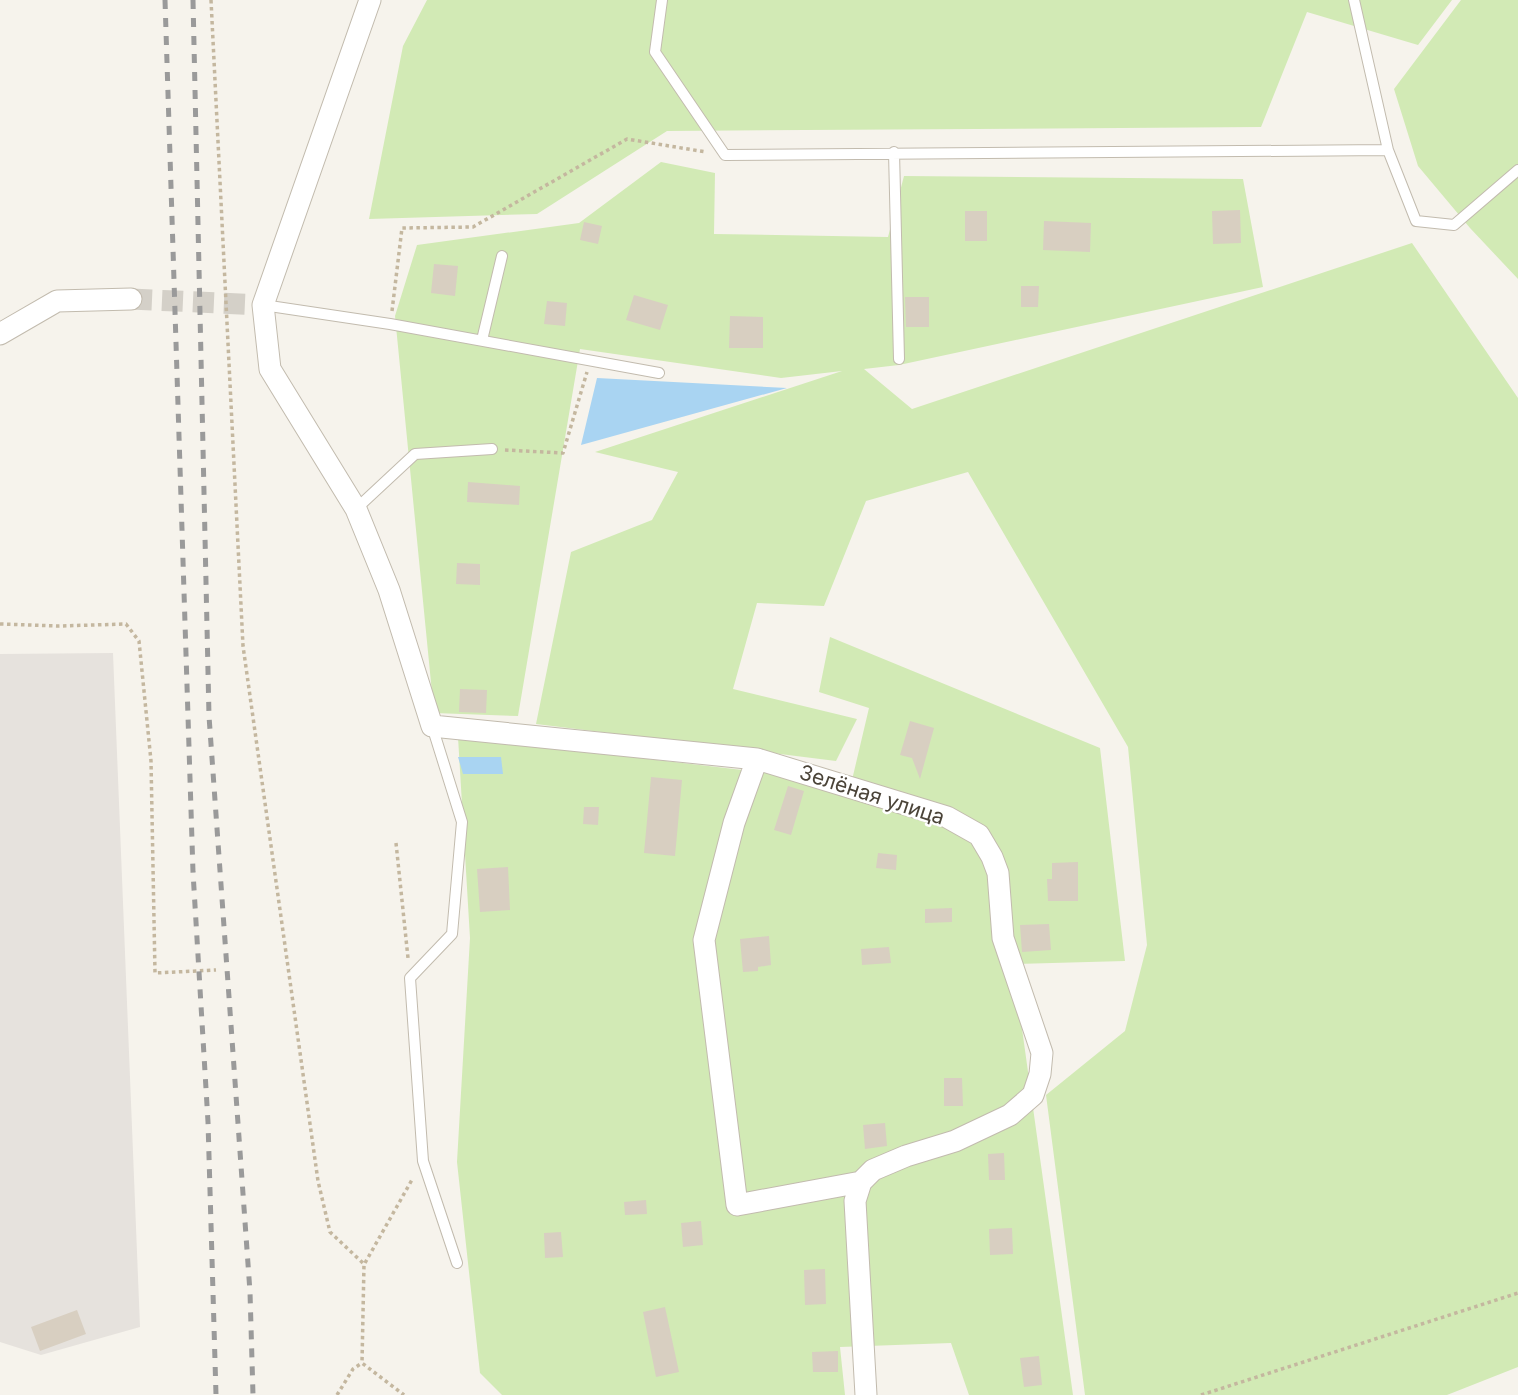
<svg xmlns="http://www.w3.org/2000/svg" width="1518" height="1395" viewBox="0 0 1518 1395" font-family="Inter,sans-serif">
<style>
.industrial{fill:#e6e2dd}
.green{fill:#d2eab5}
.water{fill:#a9d4f2}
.building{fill:#d8cfc1}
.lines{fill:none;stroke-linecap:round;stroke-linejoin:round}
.street-tunnel{stroke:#d4d0c8;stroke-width:21;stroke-dasharray:21 10;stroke-linecap:butt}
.lane-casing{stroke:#c2bbae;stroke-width:12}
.street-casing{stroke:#c2bbae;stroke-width:23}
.path{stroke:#c4b79f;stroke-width:3.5;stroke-dasharray:3.5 3.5;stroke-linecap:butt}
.lane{stroke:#fff;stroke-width:10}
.street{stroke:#fff;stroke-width:21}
.rail{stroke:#9a9a9a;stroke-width:5;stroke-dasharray:9 9;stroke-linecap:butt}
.labels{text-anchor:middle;stroke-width:5;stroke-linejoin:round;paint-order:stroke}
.street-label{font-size:21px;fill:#4b4439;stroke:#fff}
</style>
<rect width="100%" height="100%" fill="#f6f3ec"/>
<path class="industrial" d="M 113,653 L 140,1327 L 41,1355 L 0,1342 L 0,654 Z"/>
<path class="green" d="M 427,0 L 1452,0 L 1418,45 L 1307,12 L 1261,127 L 667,131 L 537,214 L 369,219 L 403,46 Z
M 1461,0 L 1518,0 L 1518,279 L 1470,228 L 1418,166 L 1394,89 Z
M 661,162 L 715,173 L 714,234 L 888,237 L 904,176 L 1243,179 L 1263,287 L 899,365 L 864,369 L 912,409 L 1412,243 L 1518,398 L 1518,1367 L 1447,1395 L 1085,1395 L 1046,1095 L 1125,1031 L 1147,945 L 1128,747 L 968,472 L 866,501 L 824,606 L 757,603 L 733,689 L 857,719 L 836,761 L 536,724 L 571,552 L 652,520 L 678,472 L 595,452 L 842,371 L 781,378 L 580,349 L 518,716 L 434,713 L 395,316 L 417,245 L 579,223 Z
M 830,637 L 1100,748 L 1125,961 L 1013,964 L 1073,1395 L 969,1395 L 951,1343 L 840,1347 L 845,1395 L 502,1395 L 480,1373 L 457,1162 L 470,938 L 458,737 L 769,773 L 848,797 L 869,708 L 819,692 Z"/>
<path class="water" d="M 597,378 L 787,388 L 581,445 Z
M 458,757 L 501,757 L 503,774 L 463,774 Z"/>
<path class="building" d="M 1240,210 L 1241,243 L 1213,244 L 1212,211 Z
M 965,211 L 987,211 L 987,241 L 965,241 Z
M 1044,221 L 1091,223 L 1090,252 L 1043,250 Z
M 584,222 L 602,226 L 598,244 L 580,240 Z
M 434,264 L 458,266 L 455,296 L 431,293 Z
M 1021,286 L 1039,286 L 1038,307 L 1021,307 Z
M 634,295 L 668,305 L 660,330 L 626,320 Z
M 905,297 L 929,297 L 929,327 L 906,327 Z
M 547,301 L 567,303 L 565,326 L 544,324 Z
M 730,316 L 763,317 L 763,348 L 729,348 Z
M 468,482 L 520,486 L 519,505 L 467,502 Z
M 457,563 L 480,564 L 480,585 L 456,584 Z
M 460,689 L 487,690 L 486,713 L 459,712 Z
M 910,721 L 934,728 L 920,779 L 912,758 L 900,755 Z
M 651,777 L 682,780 L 675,856 L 644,853 Z
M 788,786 L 804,791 L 791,835 L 774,830 Z
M 584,807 L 599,807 L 598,825 L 583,824 Z
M 878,853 L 897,855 L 896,870 L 876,868 Z
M 1078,862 L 1078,901 L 1048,901 L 1047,879 L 1052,879 L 1052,863 Z
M 508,867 L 510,910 L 480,912 L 477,869 Z
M 952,908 L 952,922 L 925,923 L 925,909 Z
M 1049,924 L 1051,950 L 1022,952 L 1020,925 Z
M 769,936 L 771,965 L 758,967 L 758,971 L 743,972 L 740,939 Z
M 889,947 L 891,963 L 862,965 L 861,949 Z
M 944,1078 L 962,1078 L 963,1106 L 944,1106 Z
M 885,1123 L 887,1146 L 865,1149 L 863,1125 Z
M 1004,1153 L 1005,1180 L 989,1180 L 988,1154 Z
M 646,1200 L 647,1214 L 625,1215 L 624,1202 Z
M 701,1221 L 703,1245 L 683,1247 L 681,1223 Z
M 1012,1228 L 1013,1254 L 990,1255 L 989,1229 Z
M 561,1232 L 563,1257 L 545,1258 L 544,1233 Z
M 825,1269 L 826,1304 L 805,1305 L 804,1270 Z
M 665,1307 L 679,1372 L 656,1377 L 643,1312 Z
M 77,1310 L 86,1334 L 40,1351 L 31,1327 Z
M 838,1351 L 838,1372 L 813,1372 L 812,1352 Z
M 1039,1356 L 1042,1385 L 1024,1387 L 1020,1358 Z"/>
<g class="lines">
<path class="street-tunnel" d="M 131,299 L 263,305"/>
<defs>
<path id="lane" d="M 662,0 L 655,52 L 725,155 L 1388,150
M 1354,0 L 1388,150 L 1416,221 L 1454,225 L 1518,170
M 894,152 L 899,359
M 263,305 L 390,324 L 659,373
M 482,340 L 502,256
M 356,509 L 415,454 L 492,449
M 432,726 L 462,822 L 452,934 L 410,978 L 423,1161 L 457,1263"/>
<path id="street" d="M 370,0 L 263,305 L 270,369 L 356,509 L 389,590 L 432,726 L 757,759 L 947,817 L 979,835 L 992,857 L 998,873 L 1003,938 L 1042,1053 L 1040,1074 L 1033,1095 L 1010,1115 L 955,1141 L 906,1156 L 873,1170 L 861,1182 L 855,1201 L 866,1395
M 0,334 L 57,301 L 131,299
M 757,759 L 734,823 L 704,940 L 737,1205 L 861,1182"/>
</defs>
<use href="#lane" class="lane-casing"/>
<use href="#street" class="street-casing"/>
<path class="path" d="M 211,0 L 243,646 L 318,1181 L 330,1232 L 364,1264 L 362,1363 L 404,1395
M 392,311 L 402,228 L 473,227 L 627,139 L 706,152
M 505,450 L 563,453 L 587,372
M 0,624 L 59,626 L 126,624 L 139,641 L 151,761 L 155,973 L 216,970
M 396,843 L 408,958
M 365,1263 L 413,1178
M 337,1395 L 353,1369 L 362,1363
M 1201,1395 L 1518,1293"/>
<use href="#lane" class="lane"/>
<use href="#street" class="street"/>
<path class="rail" d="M 165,0 L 193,872 L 208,1122 L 216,1395
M 193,0 L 209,716 L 250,1292 L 253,1395"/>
</g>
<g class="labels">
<g class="street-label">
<text transform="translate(872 795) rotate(18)" y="7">Зелёная улица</text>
</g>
</g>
</svg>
